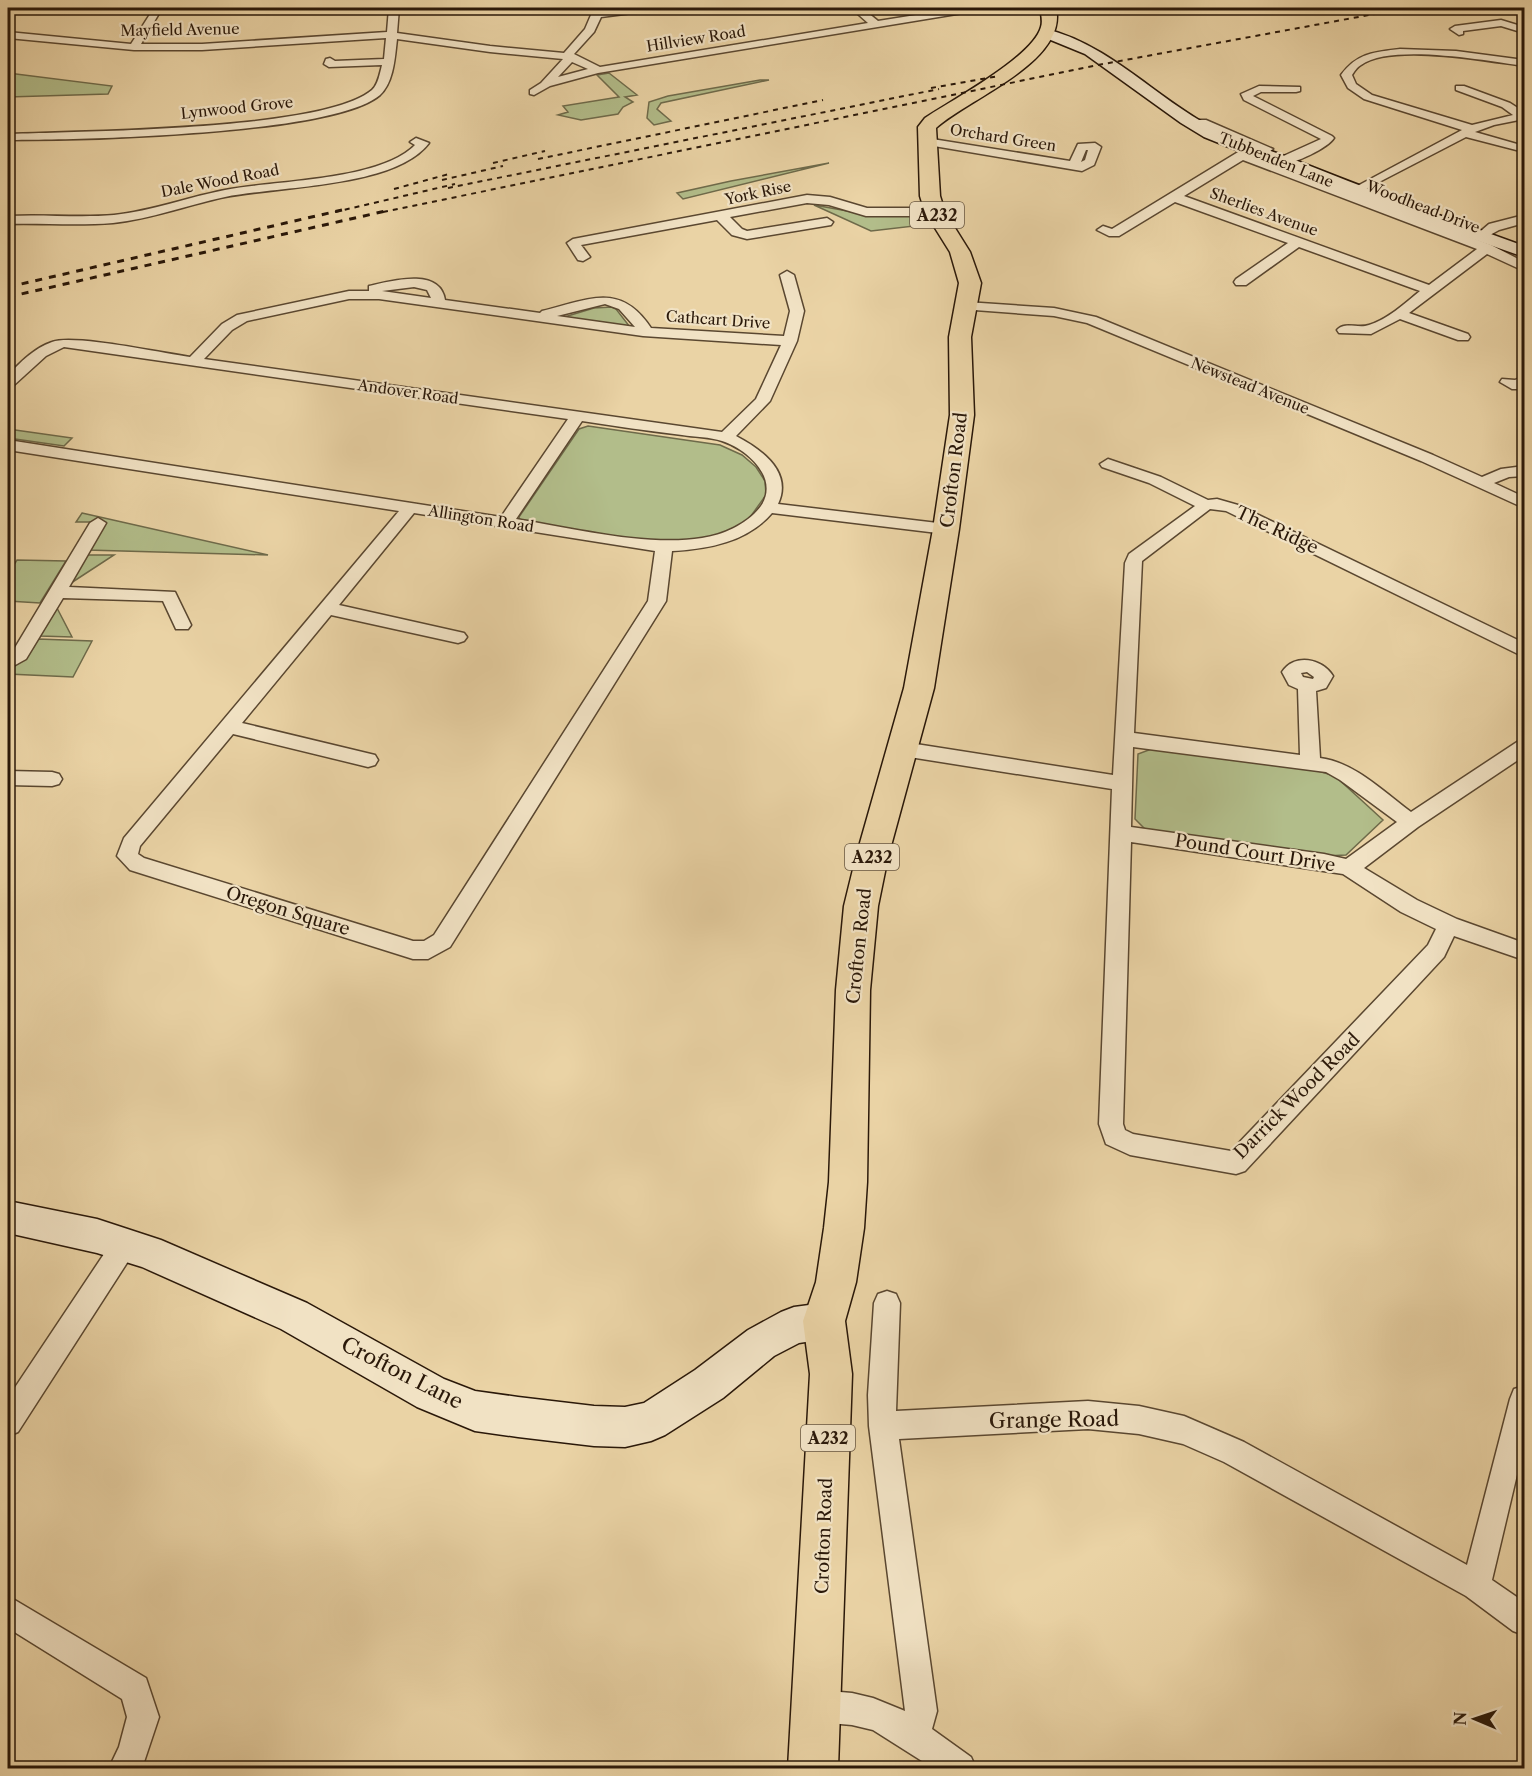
<svg xmlns="http://www.w3.org/2000/svg" width="1532" height="1776" viewBox="0 0 1532 1776" font-family="'Libre Caslon Text',serif">
<style>
.green{fill:#b2bd8a;stroke:#6e6a4a;stroke-width:1.5}
.lines{fill:none;stroke-linecap:round;stroke-linejoin:round}
.street-casing{stroke:#5a4730;stroke-width:3}
.secondary-casing{stroke:#2a1809;stroke-width:3}
.primary-casing{stroke:#2a1809;stroke-width:3}
.street{fill:#f1e2c4;fill-rule:evenodd}
.secondary{fill:#f1e2c4;fill-rule:evenodd}
.primary{fill:#ead3a5;fill-rule:evenodd}
.rail-far1{stroke:#2a1809;stroke-width:2;stroke-dasharray:5 5;stroke-linecap:butt}
.rail{stroke:#2a1809;stroke-width:3;stroke-dasharray:7 7;stroke-linecap:butt}
.labels{text-anchor:middle;stroke-width:4.5;stroke-linejoin:round;paint-order:stroke}
.far-street-label{font-size:15px;fill:#2a1809;stroke:#f1e2c4}
.shield{fill:#f1e2c4;stroke:#665541;stroke-width:1.5}
.shield-label{font-size:16px;font-weight:bold;fill:#2a1809}
.street-label{font-size:18px;fill:#2a1809;stroke:#f1e2c4}
.near-street-label{font-size:21px;fill:#2a1809;stroke:#f1e2c4}
</style>
<rect width="100%" height="100%" fill="#ead3a5"/>
<filter id="stains"><feTurbulence type="fractalNoise" baseFrequency=".00333" numOctaves="4"/><feColorMatrix values="0 0 0 0 .2 0 0 0 0 .09 0 0 0 0 .02 0 0 0 .5 -.17"/></filter>
<radialGradient id="worn" r=".72"><stop offset=".6" stop-color="#630" stop-opacity="0"/><stop offset="1" stop-color="#630" stop-opacity=".3"/></radialGradient>
<path class="green" d="M 8,73 L 112,86 L 108,94 L 8,97 Z
M 609,73 L 637,95 L 625,97 L 633,102 L 623,107 L 618,114 L 581,120 L 558,115 L 568,112 L 563,106 L 619,97 L 597,75 Z
M 760,80 L 769,80 L 661,103 L 657,109 L 671,121 L 654,125 L 647,118 L 649,102 L 668,96 Z
M 829,163 L 683,199 L 677,193 L 731,181 Z
M 814,205 L 864,214 L 914,215 L 923,225 L 871,231 Z
M 612,307 L 616,309 L 630,327 L 561,318 L 594,308 Z
M 588,426 L 720,445 L 742,455 L 756,467 L 765,481 L 766,495 L 743,527 L 720,539 L 663,545 L 521,523 L 519,517 L 579,429 Z
M 8,429 L 72,438 L 64,446 L 8,438 Z
M 82,513 L 268,555 L 87,550 L 93,522 L 76,522 Z
M 85,555 L 114,555 L 68,585 Z
M 17,560 L 66,561 L 40,603 L 8,601 L 8,574 Z
M 57,608 L 72,637 L 40,636 Z
M 38,639 L 92,641 L 73,677 L 8,674 L 8,670 L 28,655 Z
M 1154,748 L 1315,770 L 1335,776 L 1383,820 L 1346,855 L 1325,856 L 1146,830 L 1135,819 L 1138,754 Z"/>
<g class="lines">
<defs>
<path id="street" d="M 154,8 L 161,10 L 141,44 L 202,44 L 387,32 L 389,8 L 399,8 L 397,33 L 490,46 L 564,53 L 585,29 L 594,8 L 604,8 L 603,10 L 653,8 L 648,11 L 601,17 L 594,32 L 574,54 L 600,67 L 868,23 L 851,8 L 862,8 L 878,21 L 960,8 L 980,8 L 975,11 L 598,73 L 550,86 L 534,95 L 530,94 L 530,90 L 541,83 L 563,59 L 490,52 L 397,39 C 395,56 394,82 380,95 C 334,135 77,140 8,140 L 8,134 C 78,131 324,131 372,90 C 378,85 380,73 382,65 L 329,67 L 324,64 L 326,59 L 330,58 L 335,61 L 384,59 L 386,38 L 202,50 L 134,50 L 8,38 L 8,32 L 131,44 ZM 572,62 L 588,69 L 558,77 Z
M 1095,8 L 1105,8 L 1099,12 L 1095,11 Z
M 1501,20 L 1524,27 L 1524,33 L 1501,26 L 1463,31 L 1463,34 L 1459,35 L 1450,29 L 1455,26 Z
M 1400,49 L 1456,51 L 1524,60 L 1524,66 C 1487,61 1392,43 1361,65 C 1357,67 1354,72 1352,75 L 1356,84 L 1372,95 L 1472,125 L 1513,115 L 1502,107 L 1456,90 L 1456,86 L 1464,86 L 1510,103 L 1524,112 L 1524,119 L 1494,125 L 1475,132 L 1524,146 L 1524,152 L 1466,137 L 1356,194 L 1491,245 L 1524,262 L 1524,271 L 1487,254 L 1409,313 L 1468,334 L 1470,337 L 1468,340 L 1458,340 L 1400,319 L 1371,334 L 1339,333 L 1337,330 C 1345,321 1358,329 1369,325 C 1387,320 1405,303 1420,291 L 1299,247 L 1246,285 L 1236,285 L 1234,282 L 1236,279 L 1288,243 L 1175,202 L 1119,236 L 1109,236 L 1097,230 L 1103,226 L 1112,229 L 1248,146 L 1221,136 L 1198,124 L 1198,120 L 1206,120 L 1273,149 L 1267,153 L 1257,150 L 1251,154 L 1348,191 L 1462,130 L 1364,99 L 1348,88 L 1341,75 C 1357,53 1374,52 1400,49 ZM 1243,160 L 1477,249 L 1429,285 L 1184,196 Z
M 1259,86 L 1300,87 L 1300,91 L 1296,92 L 1261,92 L 1253,96 L 1332,136 L 1334,138 C 1328,148 1291,166 1279,164 L 1279,158 L 1321,139 L 1244,100 L 1241,94 Z
M 416,138 L 429,143 C 395,188 278,186 225,197 C 187,205 151,219 113,223 C 78,226 42,223 8,224 L 8,216 C 43,214 78,218 114,215 C 152,211 188,197 225,190 C 275,180 380,181 415,145 L 410,142 Z
M 926,138 L 1070,161 L 1078,144 L 1095,143 L 1101,147 L 1094,165 L 1082,171 L 922,144 L 920,142 ZM 1086,150 L 1088,150 L 1085,160 L 1081,162 Z
M 807,195 L 830,197 L 867,208 L 935,208 L 941,212 L 935,216 L 866,216 L 829,205 L 807,203 L 730,217 L 742,229 L 747,231 L 827,218 L 833,222 L 831,225 L 747,239 L 732,235 L 717,220 L 581,245 L 590,257 L 583,261 L 578,260 L 567,243 L 573,239 Z
M 1524,215 L 1524,223 L 1499,230 L 1481,240 L 1475,236 L 1489,224 Z
M 787,271 L 794,275 L 804,311 L 797,341 L 770,401 L 736,436 C 761,449 793,472 778,504 L 946,524 L 954,529 L 952,533 L 946,534 L 772,513 C 747,542 708,549 672,551 L 666,601 L 450,947 L 428,959 L 413,959 L 130,870 L 117,856 L 124,838 L 399,511 L 8,450 L 8,440 L 501,517 L 568,419 L 64,347 L 46,356 L 13,386 L 8,387 L 8,375 C 20,363 34,348 52,342 C 74,334 162,353 190,357 L 222,324 L 237,315 L 349,291 L 369,291 L 369,286 C 391,281 440,267 445,300 L 540,313 L 542,311 C 588,300 620,281 651,328 L 784,336 L 790,311 L 780,275 ZM 414,287 L 427,290 L 431,298 L 382,291 ZM 349,299 L 379,299 L 643,336 L 781,345 L 756,399 L 722,432 L 204,359 L 232,330 L 247,321 ZM 605,304 L 619,309 L 635,327 L 557,316 ZM 582,421 C 615,426 649,431 682,435 C 695,437 710,437 722,441 C 747,449 780,478 761,506 C 748,524 723,535 702,538 C 647,547 572,528 516,519 ZM 414,513 L 655,551 L 648,601 L 434,935 L 424,941 L 413,941 L 144,858 L 138,854 L 140,846 L 233,734 L 368,767 L 375,765 L 378,760 L 375,755 L 242,723 L 331,615 L 458,643 L 464,641 L 467,637 L 464,633 L 339,605 Z
M 966,302 L 1054,308 L 1096,317 L 1433,455 L 1482,477 L 1501,469 L 1524,466 L 1524,476 L 1509,477 L 1494,483 L 1524,497 L 1524,508 L 1421,461 L 1087,323 L 1054,316 L 961,309 L 959,306 Z
M 1524,376 L 1524,387 L 1522,389 L 1512,389 L 1500,382 L 1502,379 L 1515,380 Z
M 1108,459 L 1161,477 L 1208,500 L 1217,499 L 1238,505 L 1524,643 L 1524,656 L 1518,654 L 1226,511 L 1210,509 L 1142,561 L 1134,733 L 1300,755 L 1298,689 L 1289,685 L 1282,672 C 1294,653 1322,658 1333,676 L 1326,688 L 1316,691 L 1320,758 C 1354,762 1384,792 1411,812 L 1517,742 L 1524,740 L 1524,756 L 1418,827 L 1364,868 L 1417,900 L 1457,919 L 1524,943 L 1524,960 L 1454,936 L 1444,957 L 1245,1171 L 1236,1174 L 1130,1155 L 1106,1144 L 1099,1124 L 1112,789 L 903,756 L 896,754 L 893,749 L 896,744 L 903,742 L 1113,775 L 1125,563 L 1129,554 L 1195,506 L 1149,483 L 1102,467 L 1100,464 ZM 1307,672 L 1314,677 L 1313,679 L 1303,677 L 1301,673 ZM 1133,747 L 1326,772 L 1340,780 L 1397,822 L 1346,859 L 1324,854 L 1131,827 ZM 1131,842 L 1343,874 L 1401,912 L 1436,929 L 1428,945 L 1231,1151 L 1133,1134 L 1125,1130 L 1123,1124 Z
M 98,518 L 106,523 L 69,587 L 175,592 L 191,625 L 188,629 L 176,629 L 163,601 L 63,598 L 26,659 L 8,669 L 8,655 L 13,651 L 90,523 Z
M 8,771 L 52,772 L 59,774 L 62,779 L 59,784 L 52,786 L 8,785 Z
M 125,1232 L 134,1236 L 138,1244 L 134,1252 L 18,1432 L 8,1436 L 8,1398 L 116,1236 Z
M 887,1291 L 896,1294 L 900,1303 L 896,1411 L 1088,1401 L 1139,1406 L 1184,1416 L 1244,1442 L 1467,1565 L 1510,1399 L 1514,1389 L 1524,1386 L 1524,1445 L 1492,1580 L 1524,1602 L 1524,1635 L 1513,1631 L 1466,1596 L 1224,1462 L 1183,1444 L 1139,1434 L 1088,1429 L 899,1439 L 937,1711 L 932,1729 L 971,1757 L 976,1768 L 933,1768 L 873,1730 L 852,1725 L 817,1722 L 806,1717 L 801,1706 L 806,1695 L 817,1690 L 852,1693 L 873,1698 L 905,1711 L 869,1426 L 868,1395 L 874,1303 L 878,1294 Z
M 8,1596 L 146,1678 L 159,1717 L 142,1768 L 109,1768 L 119,1747 L 127,1717 L 122,1699 L 8,1628 Z"/>
<path id="secondary" d="M 1046,29 C 1110,45 1156,98 1213,128 C 1237,141 1265,148 1290,158 C 1367,189 1446,218 1524,246 L 1524,257 L 1348,195 L 1204,137 L 1181,123 L 1085,54 L 1041,36 L 1039,33 L 1041,30 Z
M 8,1201 L 97,1219 L 161,1240 L 307,1303 L 444,1379 L 475,1391 L 518,1397 L 594,1406 L 625,1407 L 644,1403 L 695,1370 L 748,1330 L 781,1312 L 794,1307 L 824,1303 L 837,1308 L 843,1321 L 837,1334 L 824,1339 L 799,1343 L 774,1356 L 723,1398 L 665,1435 L 651,1441 L 625,1447 L 594,1446 L 518,1437 L 475,1431 L 417,1407 L 281,1329 L 142,1267 L 97,1253 L 8,1233 Z"/>
<path id="primary" d="M 1040,8 L 1056,8 C 1068,62 969,98 936,128 L 940,196 L 945,212 L 970,252 L 981,283 L 971,337 L 974,415 L 959,529 L 934,688 L 888,857 L 878,906 L 870,990 L 867,1182 L 864,1228 L 856,1282 L 845,1321 L 852,1374 L 838,1768 L 788,1768 L 810,1374 L 803,1321 L 816,1282 L 824,1228 L 829,1182 L 836,990 L 844,906 L 856,857 L 904,688 L 933,529 L 950,415 L 949,337 L 959,283 L 950,252 L 925,212 L 920,196 L 918,127 L 925,118 C 952,100 1033,57 1041,27 C 1043,21 1041,14 1040,8 Z"/>
</defs>
<use href="#street" class="street-casing"/>
<use href="#secondary" class="secondary-casing"/>
<use href="#primary" class="primary-casing"/>
<use href="#street" class="street"/>
<use href="#secondary" class="secondary"/>
<use href="#primary" class="primary"/>
<path class="rail-far1" d="M 931,88 L 999,76
M 538,159 L 823,100
M 493,163 L 545,151
M 442,180 L 503,166
M 448,188 L 939,89
M 394,189 L 449,174
M 335,212 L 455,184
M 383,212 L 1098,65 L 1407,8"/>
<path class="rail" d="M 8,287 L 342,210
M 8,297 L 390,210"/>
</g>
<g class="labels">
<g class="far-street-label">
<text transform="translate(180 30) rotate(-1)" y="5">Mayfield Avenue</text>
<text transform="translate(696 39) rotate(-9)" y="5">Hillview Road</text>
<text transform="translate(237 108) rotate(-6)" y="5">Lynwood Grove</text>
<text transform="translate(1003 138) rotate(9)" y="5">Orchard Green</text>
<text transform="translate(1276 160) rotate(22)" y="5">Tubbenden Lane</text>
<text transform="translate(220 181) rotate(-11)" y="5">Dale Wood Road</text>
<text transform="translate(758 193) rotate(-12)" y="5">York Rise</text>
<text transform="translate(1423 207) rotate(21)" y="5">Woodhead Drive</text>
<text transform="translate(1264 212) rotate(20)" y="5">Sherlies Avenue</text>
<text transform="translate(718 320) rotate(4)" y="5">Cathcart Drive</text>
<text transform="translate(1250 386) rotate(22)" y="5">Newstead Avenue</text>
<text transform="translate(408 392) rotate(8)" y="5">Andover Road</text>
<text transform="translate(481 519) rotate(9)" y="5">Allington Road</text>
</g>
<g class="shield">
<rect x="910" y="202" width="54" height="26" rx="4.5"/>
<rect x="845" y="844" width="54" height="26" rx="4.5"/>
<rect x="801" y="1425" width="54" height="26" rx="4.5"/>
</g>
<g class="shield-label">
<text x="937" y="221">A232</text>
<text x="872" y="863">A232</text>
<text x="828" y="1444">A232</text>
</g>
<g class="street-label">
<text transform="translate(954 470) rotate(-83)" y="6">Crofton Road</text>
<text transform="translate(1277 530) rotate(25)" y="6">The Ridge</text>
<text transform="translate(1255 853) rotate(9)" y="6">Pound Court Drive</text>
<text transform="translate(288 911) rotate(17)" y="6">Oregon Square</text>
<text transform="translate(859 946) rotate(-84)" y="6">Crofton Road</text>
<text transform="translate(1297 1096) rotate(-45)" y="6">Darrick Wood Road</text>
<text transform="translate(824 1536) rotate(-88)" y="6">Crofton Road</text>
</g>
<g class="near-street-label">
<text transform="translate(402 1373) rotate(27)" y="7">Crofton Lane</text>
<text transform="translate(1054 1420) rotate(-1)" y="7">Grange Road</text>
</g>
</g>
<rect width="1532" height="1776" fill="none" stroke="#ead3a5" stroke-width="30"/>
<rect x="9" y="9" width="1514" height="1758" fill="none" stroke="#2a1809" stroke-width="3"/>
<rect x="15" y="15" width="1502" height="1746" fill="none" stroke="#2a1809" stroke-width="1.5"/>
<g transform="translate(1475 1719) rotate(272)" stroke="#f1e2c4" stroke-width="4.5" paint-order="stroke">
<path d="M0-4.5L10 22L0 15L-10 22Z" fill="#2a1809"/>
<text y="-9" font-size="16" font-weight="bold" text-anchor="middle" fill="#2a1809">N</text>
</g>
<rect width="100%" height="100%" filter="url(#stains)"/>
<rect width="100%" height="100%" fill="url(#worn)"/>
</svg>
